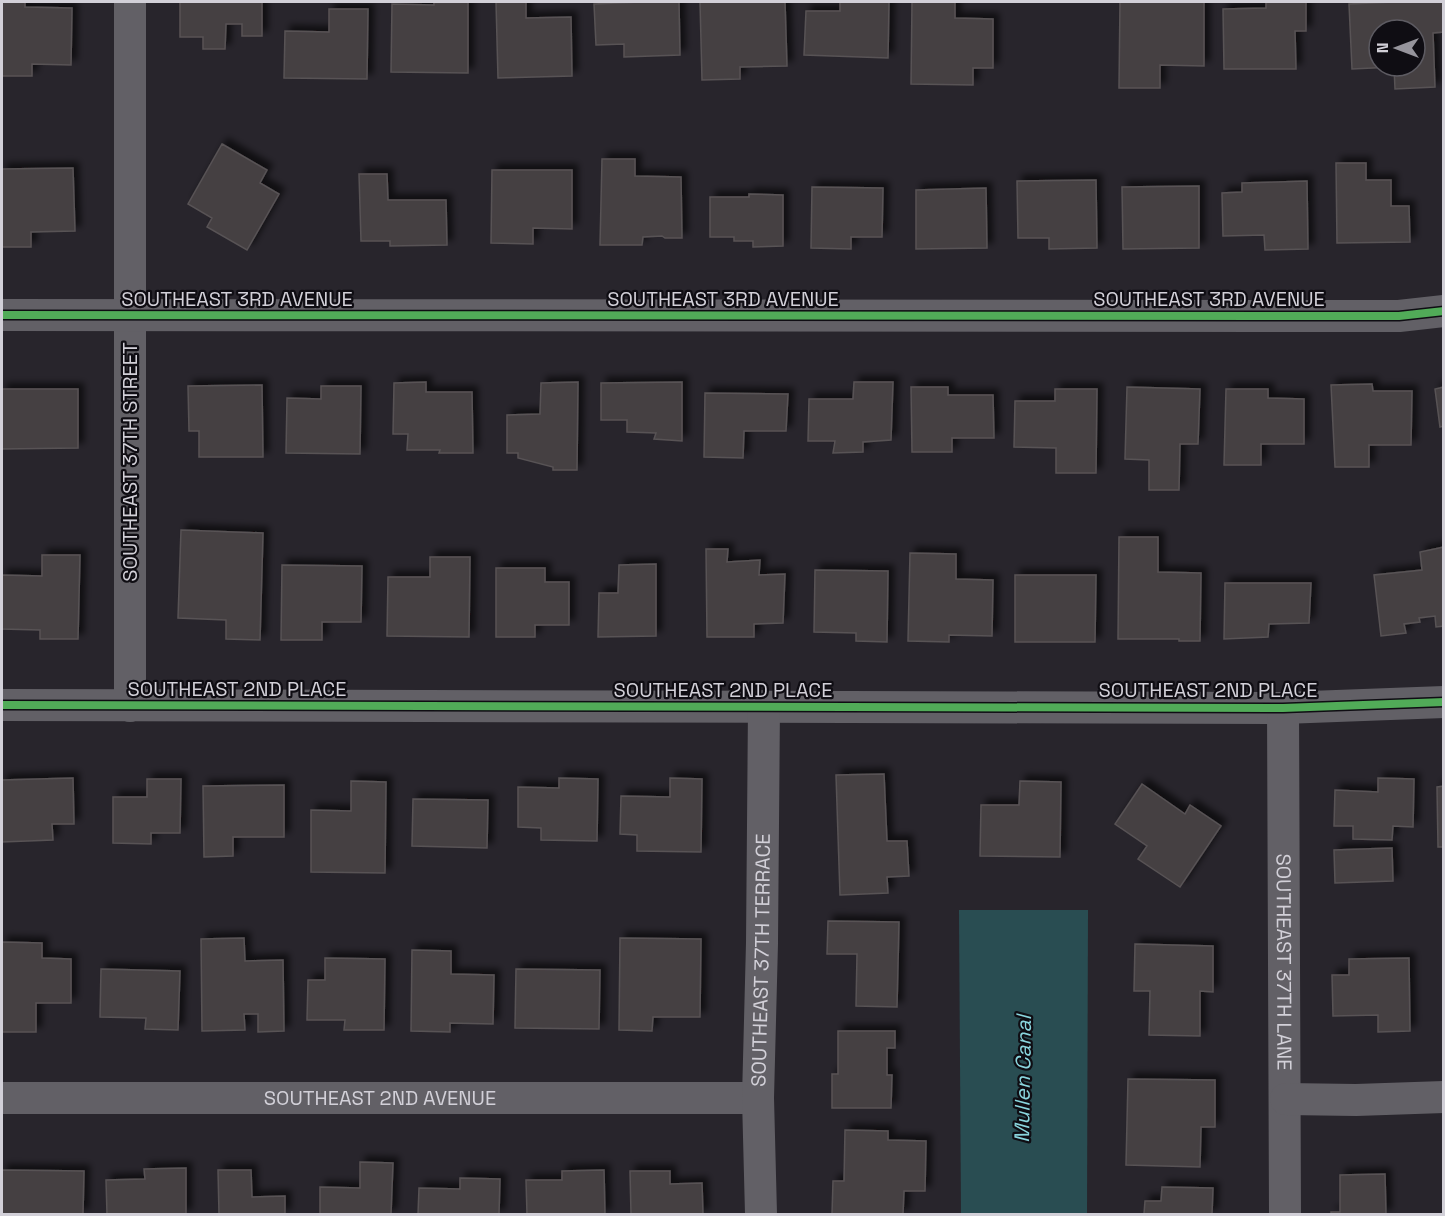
<svg xmlns="http://www.w3.org/2000/svg" width="1445" height="1216" viewBox="0 0 1445 1216" font-family="'Space Grotesk',sans-serif">
<style>
.water{fill:#294d52}
.building{fill:#454043;stroke:#585355;stroke-width:1.5;fill-rule:evenodd;filter:url(#shadow)}
.lines{fill:none;stroke-linecap:round;stroke-linejoin:round}
.minor{stroke:#626066;stroke-width:32}
.cycleway-casing{stroke:#0f0d13;stroke-width:11}
.cycleway{stroke:#51ab58;stroke-width:8}
.labels{text-anchor:middle;stroke-width:4.5;stroke-linejoin:round;paint-order:stroke}
.street-label{font-size:20px;fill:#d2d0d8;stroke:#0f0d13}
.water-label{font-size:21px;font-style:italic;fill:#8ad6de;stroke:#0f0d13}
</style>
<defs>
<filter id="shadow"><feDropShadow dx="5.5" dy="-5.5" stdDeviation="3" flood-color="#0009"/></filter>
</defs>
<rect width="100%" height="100%" fill="#28252c"/>
<path class="water" d="M 959,910 L 1088,910 L 1087,1214 L 961,1214 Z"/>
<path class="building" d="M 2,2 L 25,2 L 25,7 L 72,8 L 71,65 L 32,64 L 32,76 L 2,76 Z
M 180,2 L 262,2 L 262,36 L 242,36 L 242,24 L 226,24 L 225,49 L 203,49 L 203,37 L 180,37 Z
M 434,2 L 468,2 L 468,73 L 391,72 L 392,4 L 434,5 Z
M 496,2 L 526,2 L 526,18 L 571,17 L 572,76 L 498,78 Z
M 641,2 L 679,2 L 680,55 L 624,57 L 624,44 L 596,45 L 594,4 Z
M 700,2 L 785,2 L 787,66 L 740,67 L 740,79 L 702,80 Z
M 840,2 L 889,2 L 888,58 L 804,55 L 806,11 L 840,11 Z
M 912,2 L 955,2 L 955,18 L 993,19 L 993,68 L 973,68 L 973,85 L 911,84 Z
M 1120,2 L 1204,2 L 1204,66 L 1160,65 L 1160,88 L 1119,88 Z
M 1266,2 L 1306,2 L 1306,31 L 1295,31 L 1296,69 L 1224,69 L 1223,9 L 1266,8 Z
M 1394,2 L 1443,2 L 1444,32 L 1433,33 L 1435,87 L 1395,89 L 1394,67 L 1352,69 L 1349,4 ZM 1379,30 L 1415,30 L 1415,66 L 1379,66 Z
M 329,9 L 368,9 L 367,79 L 284,78 L 285,31 L 329,32 Z
M 222,144 L 267,170 L 260,183 L 279,194 L 247,250 L 207,227 L 212,218 L 188,204 Z
M 602,159 L 635,159 L 635,176 L 681,177 L 682,238 L 665,238 L 662,236 L 643,237 L 642,245 L 600,245 Z
M 1336,163 L 1366,163 L 1366,180 L 1391,180 L 1391,206 L 1409,206 L 1410,242 L 1337,243 Z
M 73,168 L 75,231 L 31,232 L 31,247 L 2,247 L 2,169 Z
M 492,170 L 572,170 L 572,229 L 533,228 L 533,244 L 491,243 Z
M 359,174 L 387,174 L 388,200 L 446,200 L 447,245 L 390,246 L 390,241 L 361,241 Z
M 1096,180 L 1097,248 L 1049,249 L 1049,238 L 1018,238 L 1017,181 Z
M 1307,181 L 1308,249 L 1265,250 L 1264,235 L 1223,236 L 1222,193 L 1242,192 L 1242,183 Z
M 1199,186 L 1199,248 L 1123,249 L 1122,187 Z
M 812,187 L 883,188 L 882,237 L 851,237 L 851,249 L 811,248 Z
M 986,188 L 987,248 L 916,249 L 916,190 Z
M 749,194 L 783,195 L 783,246 L 753,247 L 753,241 L 734,241 L 734,237 L 710,237 L 710,197 L 749,197 Z
M 426,382 L 426,392 L 472,392 L 473,453 L 439,453 L 440,450 L 407,450 L 408,434 L 393,434 L 394,383 Z
M 578,382 L 577,470 L 553,470 L 553,467 L 518,458 L 518,453 L 507,453 L 507,415 L 540,414 L 541,383 Z
M 682,382 L 682,441 L 654,439 L 656,433 L 627,432 L 627,420 L 601,420 L 601,383 Z
M 854,382 L 893,382 L 891,440 L 863,442 L 863,452 L 833,453 L 835,441 L 808,441 L 809,399 L 853,399 Z
M 1372,384 L 1373,391 L 1412,391 L 1411,445 L 1369,445 L 1369,467 L 1335,467 L 1331,385 Z
M 262,385 L 263,457 L 199,457 L 199,431 L 189,431 L 188,386 Z
M 321,386 L 361,386 L 360,454 L 286,453 L 287,398 L 321,399 Z
M 911,387 L 948,387 L 948,395 L 993,395 L 994,438 L 952,438 L 952,452 L 912,452 Z
M 1127,387 L 1200,389 L 1198,444 L 1180,444 L 1179,490 L 1149,490 L 1149,460 L 1125,459 Z
M 1444,387 L 1444,426 L 1440,427 L 1435,389 Z
M 2,389 L 78,389 L 78,448 L 2,449 Z
M 1055,389 L 1097,389 L 1096,473 L 1056,473 L 1056,448 L 1014,447 L 1015,401 L 1055,401 Z
M 1226,389 L 1268,389 L 1268,398 L 1304,399 L 1304,444 L 1261,444 L 1261,465 L 1224,465 Z
M 705,393 L 788,394 L 786,431 L 744,431 L 743,458 L 704,457 Z
M 181,530 L 263,533 L 260,640 L 226,639 L 226,620 L 178,618 Z
M 1119,537 L 1158,537 L 1158,572 L 1201,573 L 1200,641 L 1179,641 L 1179,639 L 1118,639 Z
M 1444,547 L 1444,626 L 1436,627 L 1435,616 L 1419,618 L 1420,622 L 1404,624 L 1406,633 L 1381,636 L 1374,575 L 1422,570 L 1420,552 Z
M 706,549 L 728,549 L 727,562 L 760,560 L 759,575 L 785,574 L 783,623 L 754,624 L 754,637 L 707,637 Z
M 910,553 L 956,554 L 956,579 L 993,580 L 992,636 L 949,635 L 949,642 L 908,641 Z
M 42,555 L 80,555 L 78,639 L 40,639 L 40,630 L 2,629 L 2,575 L 42,576 Z
M 430,557 L 470,557 L 469,637 L 387,636 L 388,577 L 430,577 Z
M 656,564 L 656,636 L 598,637 L 599,593 L 618,593 L 619,565 Z
M 282,565 L 362,566 L 361,622 L 322,622 L 322,640 L 281,640 Z
M 496,568 L 545,568 L 545,582 L 569,582 L 569,625 L 535,625 L 535,637 L 496,637 Z
M 815,570 L 888,571 L 887,642 L 856,641 L 856,633 L 814,632 Z
M 1015,575 L 1096,575 L 1095,642 L 1015,642 Z
M 1225,583 L 1311,583 L 1309,623 L 1269,624 L 1268,637 L 1224,639 Z
M 884,774 L 887,841 L 907,841 L 909,876 L 887,877 L 888,893 L 840,895 L 836,775 Z
M 73,778 L 74,824 L 52,824 L 53,840 L 2,842 L 2,780 Z
M 559,778 L 598,779 L 597,841 L 541,840 L 541,828 L 518,827 L 518,787 L 559,788 Z
M 670,778 L 702,779 L 701,852 L 637,851 L 637,835 L 620,834 L 621,796 L 670,797 Z
M 1378,778 L 1414,779 L 1413,827 L 1393,826 L 1392,840 L 1353,839 L 1353,826 L 1334,826 L 1335,790 L 1378,792 Z
M 147,779 L 181,779 L 180,833 L 151,833 L 151,844 L 113,843 L 113,797 L 147,797 Z
M 351,781 L 386,782 L 385,873 L 311,872 L 311,810 L 351,811 Z
M 1020,781 L 1061,782 L 1060,857 L 980,856 L 981,805 L 1019,805 Z
M 1142,784 L 1185,814 L 1190,805 L 1221,826 L 1180,887 L 1138,859 L 1147,846 L 1115,824 Z
M 284,785 L 284,837 L 233,837 L 233,856 L 204,857 L 203,786 Z
M 1444,786 L 1444,847 L 1438,847 L 1437,787 Z
M 413,799 L 488,800 L 487,848 L 412,846 Z
M 1392,848 L 1393,881 L 1335,883 L 1334,850 Z
M 828,921 L 899,922 L 897,1007 L 856,1006 L 857,954 L 827,954 Z
M 244,938 L 245,961 L 283,960 L 284,1031 L 258,1032 L 258,1014 L 244,1014 L 245,1030 L 202,1031 L 201,939 Z
M 620,938 L 701,939 L 700,1017 L 653,1017 L 652,1031 L 619,1030 Z
M 2,942 L 42,943 L 42,958 L 71,959 L 71,1003 L 36,1003 L 36,1032 L 2,1032 Z
M 1135,944 L 1213,946 L 1213,992 L 1200,991 L 1200,1036 L 1149,1035 L 1150,991 L 1134,991 Z
M 412,950 L 451,951 L 451,974 L 494,975 L 493,1024 L 450,1023 L 450,1032 L 411,1031 Z
M 325,958 L 385,959 L 384,1030 L 344,1030 L 345,1020 L 307,1020 L 308,980 L 325,980 Z
M 1409,958 L 1410,1031 L 1378,1032 L 1378,1015 L 1333,1016 L 1332,975 L 1349,975 L 1349,959 Z
M 101,969 L 180,971 L 178,1030 L 145,1029 L 146,1018 L 100,1017 Z
M 516,969 L 600,970 L 599,1029 L 515,1028 Z
M 838,1031 L 895,1031 L 895,1048 L 887,1048 L 887,1075 L 892,1075 L 891,1108 L 832,1108 L 832,1074 L 838,1074 Z
M 1128,1079 L 1215,1080 L 1215,1127 L 1201,1127 L 1200,1167 L 1126,1165 Z
M 845,1130 L 888,1131 L 888,1140 L 926,1141 L 925,1191 L 904,1191 L 903,1214 L 832,1214 L 833,1181 L 844,1181 Z
M 360,1162 L 393,1163 L 391,1214 L 320,1214 L 320,1187 L 360,1188 Z
M 186,1168 L 186,1214 L 107,1214 L 106,1180 L 145,1179 L 144,1169 Z
M 2,1170 L 84,1171 L 83,1214 L 2,1214 Z
M 218,1170 L 251,1170 L 252,1197 L 285,1196 L 285,1214 L 219,1214 Z
M 604,1170 L 605,1214 L 527,1214 L 526,1180 L 562,1180 L 562,1171 Z
M 630,1171 L 670,1171 L 670,1184 L 702,1183 L 703,1214 L 631,1214 Z
M 1385,1174 L 1386,1214 L 1331,1214 L 1331,1212 L 1340,1212 L 1340,1175 Z
M 460,1178 L 500,1179 L 499,1214 L 418,1214 L 419,1188 L 460,1189 Z
M 1162,1187 L 1213,1188 L 1212,1214 L 1144,1214 L 1145,1201 L 1161,1201 Z"/>
<g class="lines">
<g class="minor">
<path d="M 130,2 L 130,706"/>
<path d="M 2,315 L 1399,316 L 1444,311"/>
<path d="M 2,705 L 1283,708 L 1444,702"/>
<path id="s1" d="M 1283,708 L 1285,1214"/>
<path id="s2" d="M 2,1098 L 758,1098"/>
<path d="M 1286,1099 L 1356,1100 L 1444,1097"/>
<path id="s3" d="M 761,1214 L 758,1098 L 762,943 L 764,706"/>
</g>
<defs>
<path id="cycleway" d="M 2,315 L 1399,316 L 1444,311
M 2,705 L 1283,708 L 1444,702"/>
</defs>
<use href="#cycleway" class="cycleway-casing"/>
<use href="#cycleway" class="cycleway"/>
</g>
<g class="labels">
<g class="street-label">
<text x="237" y="306">SOUTHEAST 3RD AVENUE</text>
<text x="723" y="306">SOUTHEAST 3RD AVENUE</text>
<text x="1209" y="306">SOUTHEAST 3RD AVENUE</text>
<text transform="translate(130 462) rotate(-90)" y="7">SOUTHEAST 37TH STREET</text>
<text x="237" y="696">SOUTHEAST 2ND PLACE</text>
<text x="723" y="697">SOUTHEAST 2ND PLACE</text>
<text x="1208" y="697">SOUTHEAST 2ND PLACE</text>
<text dy="7" stroke="none"><textPath href="#s3" startOffset="254">SOUTHEAST 37TH TERRACE</textPath></text>
<text dy="7" stroke="none"><textPath href="#s1" startOffset="254">SOUTHEAST 37TH LANE</textPath></text>
<text dy="7" stroke="none"><textPath href="#s2" startOffset="378">SOUTHEAST 2ND AVENUE</textPath></text>
</g>
<g class="water-label">
<text transform="translate(1023 1079) rotate(-89)" y="7">Mullen Canal</text>
</g>
</g>
<rect width="1445" height="1216" fill="none" stroke="#d2d0d8" stroke-width="6"/>
<g transform="translate(1397 48) rotate(270)"><circle r="28" fill="#0f0d13" stroke="#5d5b62" stroke-width="1.5"/>
<path d="M0-4.5L10 22L0 15L-10 22Z" fill="#96949c"/>
<text y="-9" font-size="16" font-weight="bold" text-anchor="middle" fill="#d2d0d8">N</text>
</g>
</svg>
